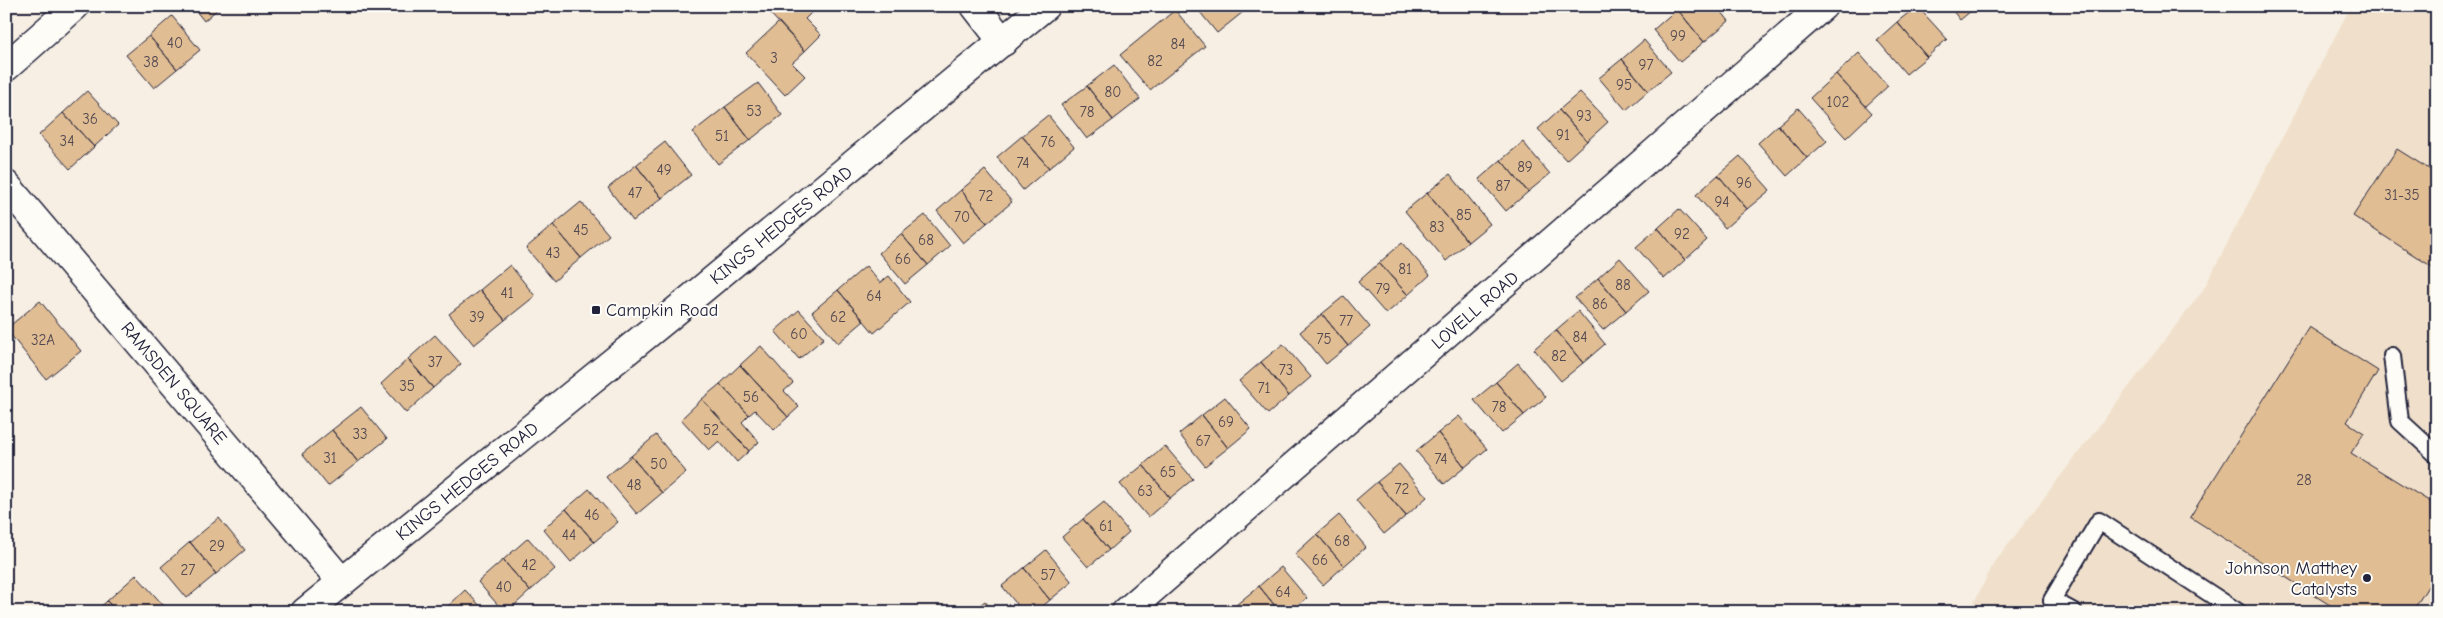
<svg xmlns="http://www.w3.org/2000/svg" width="2443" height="618" viewBox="0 0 2443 618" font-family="'Comic Neue',sans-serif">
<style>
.built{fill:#f0e0cb}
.building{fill:#e1bd93;stroke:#22223b}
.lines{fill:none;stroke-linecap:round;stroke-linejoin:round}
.lane-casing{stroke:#22223b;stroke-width:20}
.street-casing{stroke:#22223b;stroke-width:31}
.secondary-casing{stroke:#22223b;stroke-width:31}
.lane{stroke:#fdfcf7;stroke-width:16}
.street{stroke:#fdfcf7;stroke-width:28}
.secondary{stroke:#fdfcf7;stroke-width:28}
.poi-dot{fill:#22223b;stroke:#fdfcf7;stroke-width:2}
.labels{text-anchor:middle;stroke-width:4;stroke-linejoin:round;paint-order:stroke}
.number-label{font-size:15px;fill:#524951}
.street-label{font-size:18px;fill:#22223b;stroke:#fdfcf7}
.poi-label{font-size:18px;fill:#22223b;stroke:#fdfcf7;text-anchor:start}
</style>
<rect width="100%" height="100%" fill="#f7efe3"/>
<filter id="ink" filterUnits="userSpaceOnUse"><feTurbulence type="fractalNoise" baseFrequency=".02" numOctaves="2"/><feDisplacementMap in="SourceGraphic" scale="10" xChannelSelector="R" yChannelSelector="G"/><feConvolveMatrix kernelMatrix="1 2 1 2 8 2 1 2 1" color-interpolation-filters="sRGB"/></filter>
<g filter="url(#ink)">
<path class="built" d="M 2351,6 L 2437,6 L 2437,612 L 1969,612 L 1994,563 L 2203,290 Z"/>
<path class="building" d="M 192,6 L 221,6 L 204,21 Z
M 769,6 L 818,6 L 805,19 L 821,35 L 805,51 L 766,9 Z
M 1195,6 L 1239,6 L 1243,12 L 1217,33 Z
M 1681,6 L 1717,6 L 1729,21 L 1704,42 L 1677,9 Z
M 1917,6 L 1947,39 L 1927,57 L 1897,22 Z
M 1949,6 L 1977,6 L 1960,20 Z
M 1677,9 L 1704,42 L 1680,62 L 1653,30 Z
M 1175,10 L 1205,46 L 1150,90 L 1120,55 Z
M 172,16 L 200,50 L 177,69 L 149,36 Z
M 779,22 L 805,51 L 792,63 L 805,76 L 785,95 L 746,53 Z
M 1897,22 L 1927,57 L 1906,74 L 1877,40 Z
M 149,36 L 177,69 L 154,88 L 126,55 Z
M 1644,40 L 1671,72 L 1648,91 L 1622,59 Z
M 1859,53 L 1888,86 L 1866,106 L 1836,74 Z
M 1622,59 L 1648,91 L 1626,110 L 1599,78 Z
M 1114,65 L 1140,99 L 1113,120 L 1087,86 Z
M 1836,74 L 1872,113 L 1846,138 L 1810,98 Z
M 758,83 L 782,115 L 750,140 L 725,107 Z
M 1087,86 L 1113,120 L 1087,139 L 1061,105 Z
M 87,91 L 118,125 L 94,147 L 63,113 Z
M 1580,92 L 1608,122 L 1587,141 L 1559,110 Z
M 725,107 L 750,140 L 718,164 L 693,132 Z
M 1798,108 L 1827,141 L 1807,158 L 1778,125 Z
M 1559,110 L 1587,141 L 1566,160 L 1538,129 Z
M 63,113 L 94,147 L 70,169 L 39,135 Z
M 1048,115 L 1074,147 L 1049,168 L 1022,136 Z
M 1778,125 L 1807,158 L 1787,176 L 1758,143 Z
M 1022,136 L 1049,168 L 1023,190 L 997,157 Z
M 665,142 L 691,175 L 662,198 L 636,165 Z
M 1523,142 L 1550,174 L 1528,192 L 1501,160 Z
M 2397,149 L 2437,174 L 2437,270 L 2353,216 Z
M 1740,156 L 1770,190 L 1747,209 L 1718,175 Z
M 1501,160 L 1528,192 L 1506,211 L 1479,179 Z
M 636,165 L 662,198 L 633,221 L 608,188 Z
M 985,170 L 1012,202 L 987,223 L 961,190 Z
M 1450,174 L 1490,224 L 1468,242 L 1427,193 Z
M 1718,175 L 1747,209 L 1725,228 L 1696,195 Z
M 961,190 L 987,223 L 963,243 L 937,211 Z
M 1427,193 L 1468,242 L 1446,261 L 1405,211 Z
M 581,202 L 609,235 L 581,258 L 553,225 Z
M 1679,209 L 1707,240 L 1685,260 L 1658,228 Z
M 925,215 L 950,246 L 928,265 L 901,234 Z
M 553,225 L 581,258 L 554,281 L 526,248 Z
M 1658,228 L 1685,260 L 1664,279 L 1636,247 Z
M 901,234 L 928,265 L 905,284 L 879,253 Z
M 1402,243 L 1430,275 L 1408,295 L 1379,263 Z
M 1620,258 L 1649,291 L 1626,311 L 1598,278 Z
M 1379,263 L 1408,295 L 1386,314 L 1358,282 Z
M 510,265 L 535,296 L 505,320 L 480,290 Z
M 866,266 L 880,283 L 889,276 L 910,302 L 874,333 L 838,290 Z
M 1598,278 L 1626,311 L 1603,330 L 1575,298 Z
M 480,290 L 505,320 L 474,345 L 449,314 Z
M 838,290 L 864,321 L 838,343 L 812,312 Z
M 1344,296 L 1370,327 L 1348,346 L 1322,314 Z
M 40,301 L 81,351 L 46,379 L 6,329 Z
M 799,310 L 824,338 L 799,359 L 775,331 Z
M 1578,311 L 1605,344 L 1583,363 L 1556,330 Z
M 1322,314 L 1348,346 L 1326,364 L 1300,332 Z
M 2309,327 L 2378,371 L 2347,422 L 2364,433 L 2351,453 L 2437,506 L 2437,572 L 2412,612 L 2341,612 L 2190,517 Z
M 1556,330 L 1583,363 L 1561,381 L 1534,349 Z
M 435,335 L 461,364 L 433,388 L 408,359 Z
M 1283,344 L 1311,377 L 1289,396 L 1261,362 Z
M 761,346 L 793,383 L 784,391 L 799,407 L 788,417 L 740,365 Z
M 408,359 L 433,388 L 406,413 L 381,384 Z
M 1261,362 L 1289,396 L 1268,414 L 1239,381 Z
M 1518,363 L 1546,397 L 1524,415 L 1496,382 Z
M 740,365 L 788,417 L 774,430 L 755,410 L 749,415 L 720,384 Z
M 1496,382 L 1524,415 L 1502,433 L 1474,400 Z
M 720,384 L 749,415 L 742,422 L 759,442 L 749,451 L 702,399 Z
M 1225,397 L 1251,429 L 1228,448 L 1202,415 Z
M 702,399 L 749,451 L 737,462 L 719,441 L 709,450 L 681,419 Z
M 361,407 L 387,439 L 358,462 L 332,430 Z
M 1202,415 L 1228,448 L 1205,466 L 1179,434 Z
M 1459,416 L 1487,449 L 1465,467 L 1438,433 Z
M 332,430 L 358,462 L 328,486 L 302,454 Z
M 1438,433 L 1465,467 L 1444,484 L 1416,451 Z
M 656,435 L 686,472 L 662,493 L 631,456 Z
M 1165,446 L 1193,479 L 1170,498 L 1143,465 Z
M 631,456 L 662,493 L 637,514 L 606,477 Z
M 1399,464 L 1427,497 L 1406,516 L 1377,482 Z
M 1143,465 L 1170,498 L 1148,517 L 1120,484 Z
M 1377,482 L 1406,516 L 1384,534 L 1356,500 Z
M 589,489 L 618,522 L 594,542 L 566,509 Z
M 1104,502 L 1129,532 L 1109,550 L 1083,519 Z
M 566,509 L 594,542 L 571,562 L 543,529 Z
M 1339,515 L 1366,547 L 1344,566 L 1317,534 Z
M 219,518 L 245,550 L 216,574 L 190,542 Z
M 1083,519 L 1109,550 L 1088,567 L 1062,537 Z
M 1317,534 L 1344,566 L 1323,585 L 1295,554 Z
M 528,538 L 555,569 L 530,591 L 503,560 Z
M 190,542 L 216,574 L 187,598 L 161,567 Z
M 1046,550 L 1072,582 L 1050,600 L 1024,568 Z
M 503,560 L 530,591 L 507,612 L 504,612 L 478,582 Z
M 1281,567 L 1307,598 L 1290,612 L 1280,612 L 1259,586 Z
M 1024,568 L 1050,600 L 1036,612 L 1023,612 L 1002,586 Z
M 136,575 L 165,607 L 159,612 L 117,612 L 107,601 Z
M 1259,586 L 1280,612 L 1242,612 L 1236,605 Z
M 465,590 L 486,612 L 442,612 Z
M 107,601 L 117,612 L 95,612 Z
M 985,601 L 993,612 L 971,612 Z"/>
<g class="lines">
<defs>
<path id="lane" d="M 2392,356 L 2400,421 L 2437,455
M 2074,612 L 2052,600 L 2099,521 L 2238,612"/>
<path id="street" d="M 975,6 L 1003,42
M 6,67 L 75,6
M 6,185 L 342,582
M 1126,612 L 1823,6"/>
<path id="secondary" d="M 305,612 L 671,315 L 1045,6"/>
</defs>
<use href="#lane" class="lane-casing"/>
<use href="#street" class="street-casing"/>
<use href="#secondary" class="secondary-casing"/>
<use href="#lane" class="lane"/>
<use href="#street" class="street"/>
<use href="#secondary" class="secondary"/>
</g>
</g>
<g class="poi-dot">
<rect x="591" y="305" width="10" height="10" rx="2.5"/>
<circle cx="2367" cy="578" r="5"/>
</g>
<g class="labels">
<g class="number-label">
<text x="1678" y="41">99</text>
<text x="175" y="48">40</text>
<text x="1178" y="49">84</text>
<text x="774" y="63">3</text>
<text x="1155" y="66">82</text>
<text x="151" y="67">38</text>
<text x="1646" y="70">97</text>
<text x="1624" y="90">95</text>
<text x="1113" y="97">80</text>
<text x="1838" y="107">102</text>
<text x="754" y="116">53</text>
<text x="1087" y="117">78</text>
<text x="1584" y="121">93</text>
<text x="90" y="124">36</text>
<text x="1563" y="140">91</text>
<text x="722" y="141">51</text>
<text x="67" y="146">34</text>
<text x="1048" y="147">76</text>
<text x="1023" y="168">74</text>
<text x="1525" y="172">89</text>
<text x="664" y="175">49</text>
<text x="1744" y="188">96</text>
<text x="1503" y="191">87</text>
<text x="635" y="198">47</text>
<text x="2402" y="200">31-35</text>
<text x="986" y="201">72</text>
<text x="1722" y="207">94</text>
<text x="1464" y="220">85</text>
<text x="962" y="222">70</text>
<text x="1437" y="232">83</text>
<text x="581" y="235">45</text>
<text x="1682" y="239">92</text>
<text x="926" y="245">68</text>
<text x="553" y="258">43</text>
<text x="903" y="264">66</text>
<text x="1405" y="274">81</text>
<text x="1623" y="290">88</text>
<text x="1383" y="294">79</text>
<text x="507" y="298">41</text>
<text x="874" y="301">64</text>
<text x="1600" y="309">86</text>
<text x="477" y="322">39</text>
<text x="838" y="322">62</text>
<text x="1346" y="326">77</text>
<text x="799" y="339">60</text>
<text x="1580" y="342">84</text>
<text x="1324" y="344">75</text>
<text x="43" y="345">32A</text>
<text x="1559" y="361">82</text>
<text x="435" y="367">37</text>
<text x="1286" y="375">73</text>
<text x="407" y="391">35</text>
<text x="1264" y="393">71</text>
<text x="751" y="402">56</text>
<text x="1499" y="412">78</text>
<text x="1226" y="427">69</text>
<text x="711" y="435">52</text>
<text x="360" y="439">33</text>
<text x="1203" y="446">67</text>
<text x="330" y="463">31</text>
<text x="1441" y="464">74</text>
<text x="659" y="469">50</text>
<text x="1168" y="477">65</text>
<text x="2304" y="485">28</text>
<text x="634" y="490">48</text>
<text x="1402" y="494">72</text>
<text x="1145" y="496">63</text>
<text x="592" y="520">46</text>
<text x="1106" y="531">61</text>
<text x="569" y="540">44</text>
<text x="1342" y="546">68</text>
<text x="217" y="551">29</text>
<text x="1320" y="565">66</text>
<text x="529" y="570">42</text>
<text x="188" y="575">27</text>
<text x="1048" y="580">57</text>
<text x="504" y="592">40</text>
<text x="1283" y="597">64</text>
</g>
<g class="street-label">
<text transform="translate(781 225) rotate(-39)" y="6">KINGS HEDGES ROAD</text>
<text transform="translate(1475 310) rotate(-41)" y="6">LOVELL ROAD</text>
<text transform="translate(174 383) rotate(50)" y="6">RAMSDEN SQUARE</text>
<text transform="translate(467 481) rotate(-39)" y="6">KINGS HEDGES ROAD</text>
</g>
<g class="poi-label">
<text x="606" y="316">Campkin Road</text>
<text x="2357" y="574" text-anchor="end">Johnson Matthey<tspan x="2357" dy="21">Catalysts</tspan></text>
</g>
</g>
<rect width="2443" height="618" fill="none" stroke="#fdfcf7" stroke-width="25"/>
<rect x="12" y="12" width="2418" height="593" fill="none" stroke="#22223b" stroke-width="2" filter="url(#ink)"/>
</svg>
